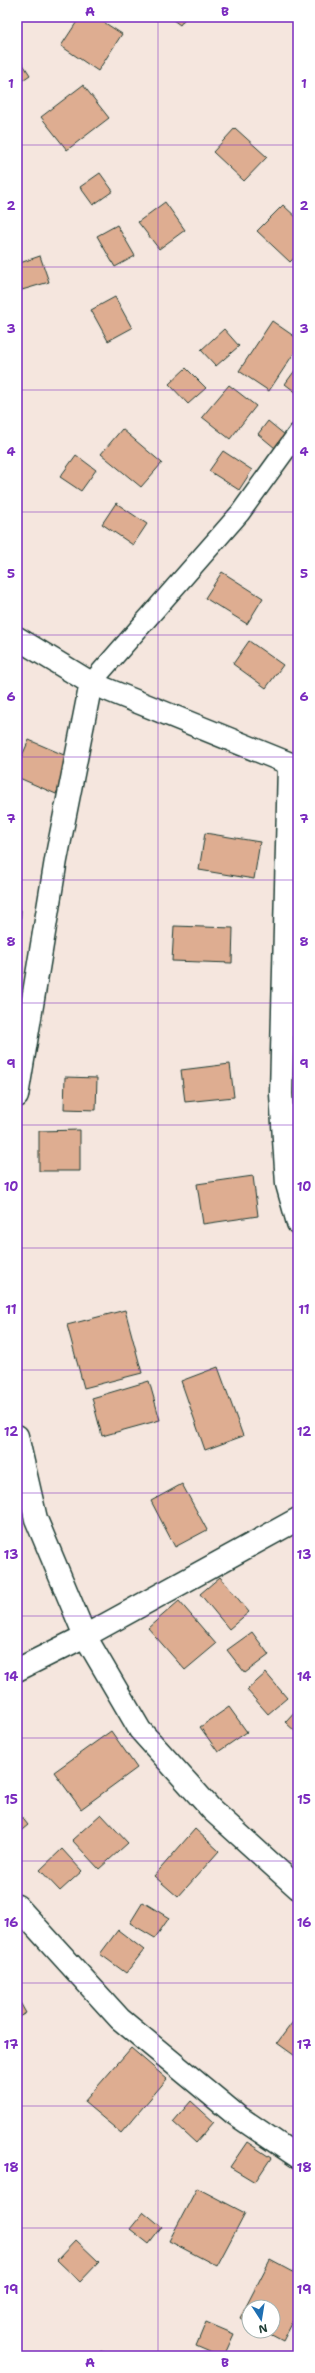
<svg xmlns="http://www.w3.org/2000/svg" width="315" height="2373" viewBox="0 0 315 2373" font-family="'Shantell Sans',sans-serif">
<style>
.building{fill:#dead91;stroke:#1f3d34}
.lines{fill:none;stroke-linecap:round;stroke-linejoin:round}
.service-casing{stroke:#1f3d34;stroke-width:22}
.minor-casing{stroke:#1f3d34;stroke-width:25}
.service{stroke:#fff;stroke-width:19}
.minor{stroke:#fff;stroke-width:22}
.grid{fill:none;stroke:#7b2cbf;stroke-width:1;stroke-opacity:0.55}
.neatline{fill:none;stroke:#7b2cbf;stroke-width:1.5}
.grid-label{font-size:13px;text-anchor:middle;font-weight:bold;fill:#7b2cbf}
</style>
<rect width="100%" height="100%" fill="#f5e6de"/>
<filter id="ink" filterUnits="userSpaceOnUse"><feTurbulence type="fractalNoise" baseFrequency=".025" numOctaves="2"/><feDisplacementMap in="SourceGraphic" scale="8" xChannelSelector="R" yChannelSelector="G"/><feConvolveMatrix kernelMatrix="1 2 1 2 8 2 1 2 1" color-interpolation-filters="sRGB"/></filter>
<g filter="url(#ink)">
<path class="building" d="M 80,17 L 96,17 L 122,34 L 98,71 L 61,46 Z
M 169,17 L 186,17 L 180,25 Z
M 288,17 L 298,17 L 298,24 L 288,18 Z
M 17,55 L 30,75 L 17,84 Z
M 83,85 L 109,118 L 67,150 L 41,117 Z
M 235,128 L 267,157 L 244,181 L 213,152 Z
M 100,173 L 113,191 L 93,205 L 80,187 Z
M 165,202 L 185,230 L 159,249 L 138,222 Z
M 283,205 L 298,219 L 298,254 L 290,262 L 257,231 Z
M 117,225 L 135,256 L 115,267 L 97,236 Z
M 40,256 L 49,282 L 22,290 L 17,276 L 17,264 Z
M 115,297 L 132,328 L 108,341 L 91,310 Z
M 272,321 L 298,339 L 298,347 L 269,391 L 239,371 Z
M 224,329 L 239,346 L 216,366 L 201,350 Z
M 186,368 L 206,388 L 188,404 L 169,384 Z
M 296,369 L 298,370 L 298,394 L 285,384 Z
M 229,385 L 256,406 L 230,439 L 202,417 Z
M 268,421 L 285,435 L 275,448 L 258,434 Z
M 122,429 L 162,463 L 141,487 L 101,454 Z
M 223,451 L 252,470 L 239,490 L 209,471 Z
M 76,455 L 96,470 L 81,491 L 60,477 Z
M 116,503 L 147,524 L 133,545 L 102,524 Z
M 222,572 L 263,598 L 247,624 L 205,598 Z
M 249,641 L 283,665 L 266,688 L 233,664 Z
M 29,740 L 71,758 L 56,794 L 17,777 L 17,767 Z
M 205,833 L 260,842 L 254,879 L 199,870 Z
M 17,910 L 21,910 L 18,974 L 17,973 Z
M 174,926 L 233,928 L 232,963 L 172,961 Z
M 230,1064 L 234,1097 L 185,1102 L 181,1070 Z
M 65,1077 L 97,1078 L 96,1110 L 64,1109 Z
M 296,1103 L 298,1103 L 298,1118 Z
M 80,1130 L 80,1171 L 39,1171 L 39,1131 Z
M 253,1176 L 258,1216 L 203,1224 L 197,1184 Z
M 125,1310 L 142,1373 L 84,1388 L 67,1325 Z
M 218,1367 L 243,1436 L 205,1450 L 181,1381 Z
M 149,1381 L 160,1420 L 102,1436 L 92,1398 Z
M 182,1484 L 207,1530 L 175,1547 L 151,1501 Z
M 220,1577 L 249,1612 L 229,1629 L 200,1594 Z
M 179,1601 L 216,1644 L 185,1670 L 148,1628 Z
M 252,1632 L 269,1655 L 245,1673 L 227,1650 Z
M 266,1673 L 287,1698 L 268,1714 L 247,1690 Z
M 229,1707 L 247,1732 L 218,1752 L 200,1727 Z
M 298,1708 L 298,1734 L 285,1722 Z
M 111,1731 L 137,1768 L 81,1809 L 54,1772 Z
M 17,1811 L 28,1825 L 17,1834 Z
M 101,1814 L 128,1843 L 99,1869 L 72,1840 Z
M 195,1829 L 219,1851 L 178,1897 L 154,1876 Z
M 62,1849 L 82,1871 L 60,1891 L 40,1870 Z
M 143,1902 L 169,1918 L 155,1938 L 130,1923 Z
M 118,1930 L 144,1950 L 126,1973 L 100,1954 Z
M 298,1940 L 298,1949 L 294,1946 Z
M 17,1997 L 26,2013 L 17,2018 Z
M 298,2015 L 298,2058 L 277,2043 Z
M 131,2048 L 167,2079 L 121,2133 L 84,2102 Z
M 191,2101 L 214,2122 L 196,2143 L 173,2122 Z
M 247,2142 L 271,2158 L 255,2182 L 230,2167 Z
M 197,2188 L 245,2213 L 217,2266 L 169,2241 Z
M 144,2212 L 162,2227 L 149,2244 L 130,2229 Z
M 76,2240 L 99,2262 L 80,2282 L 57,2260 Z
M 270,2260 L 298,2275 L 298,2312 L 283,2341 L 264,2331 L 273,2331 L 273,2307 L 249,2307 L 249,2323 L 240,2318 Z
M 206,2322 L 234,2334 L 224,2356 L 219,2356 L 196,2346 Z
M 102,2351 L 109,2356 L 98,2356 Z"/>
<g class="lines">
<defs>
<path id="service" d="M 91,683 L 240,513 L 298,433"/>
<path id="minor" d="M 17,638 L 91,683 L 298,767
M 289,764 L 281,1094 L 287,1184 L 298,1223
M 17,1096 L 56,860 L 91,683
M 17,1436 L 36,1519 L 85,1636 L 140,1730 L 212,1810 L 298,1888
M 17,1670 L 85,1636 L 298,1519
M 17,1906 L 120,2019 L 236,2115 L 298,2157"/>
</defs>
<use href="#service" class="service-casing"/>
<use href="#minor" class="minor-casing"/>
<use href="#service" class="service"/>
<use href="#minor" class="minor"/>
</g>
</g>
<path class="grid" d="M 158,17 L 158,2356M 17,145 L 298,145M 17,267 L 298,267M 17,390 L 298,390M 17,512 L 298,512M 17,635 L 298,635M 17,757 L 298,757M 17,880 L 298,880M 17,1003 L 298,1003M 17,1125 L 298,1125M 17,1248 L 298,1248M 17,1370 L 298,1370M 17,1493 L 298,1493M 17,1616 L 298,1616M 17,1738 L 298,1738M 17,1861 L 298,1861M 17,1983 L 298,1983M 17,2106 L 298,2106M 17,2228 L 298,2228"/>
<rect width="315" height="2373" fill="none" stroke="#fff" stroke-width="44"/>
<g transform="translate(261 2319) rotate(168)"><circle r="19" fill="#ffffff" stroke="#a5b1ae"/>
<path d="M0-3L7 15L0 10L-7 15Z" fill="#1f6fb2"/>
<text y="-6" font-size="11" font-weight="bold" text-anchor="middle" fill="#1f3d34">N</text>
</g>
<rect x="22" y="22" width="271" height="2329" class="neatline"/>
<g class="grid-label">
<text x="90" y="16">A</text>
<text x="225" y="16">B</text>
<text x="11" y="88">1</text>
<text x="304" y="88">1</text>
<text x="11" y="210">2</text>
<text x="304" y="210">2</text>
<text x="11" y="333">3</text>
<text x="304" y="333">3</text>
<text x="11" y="456">4</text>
<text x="304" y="456">4</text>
<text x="11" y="578">5</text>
<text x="304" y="578">5</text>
<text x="11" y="701">6</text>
<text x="304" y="701">6</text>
<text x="11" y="823">7</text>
<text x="304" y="823">7</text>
<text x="11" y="946">8</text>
<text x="304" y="946">8</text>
<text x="11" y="1068">9</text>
<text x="304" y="1068">9</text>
<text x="11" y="1191">10</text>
<text x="304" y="1191">10</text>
<text x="11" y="1314">11</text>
<text x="304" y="1314">11</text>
<text x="11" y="1436">12</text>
<text x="304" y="1436">12</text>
<text x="11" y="1559">13</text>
<text x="304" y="1559">13</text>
<text x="11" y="1681">14</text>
<text x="304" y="1681">14</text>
<text x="11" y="1804">15</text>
<text x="304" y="1804">15</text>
<text x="11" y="1927">16</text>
<text x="304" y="1927">16</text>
<text x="11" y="2049">17</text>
<text x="304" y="2049">17</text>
<text x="11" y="2172">18</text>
<text x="304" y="2172">18</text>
<text x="11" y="2294">19</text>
<text x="304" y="2294">19</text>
<text x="90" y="2367">A</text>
<text x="225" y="2367">B</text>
</g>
</svg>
